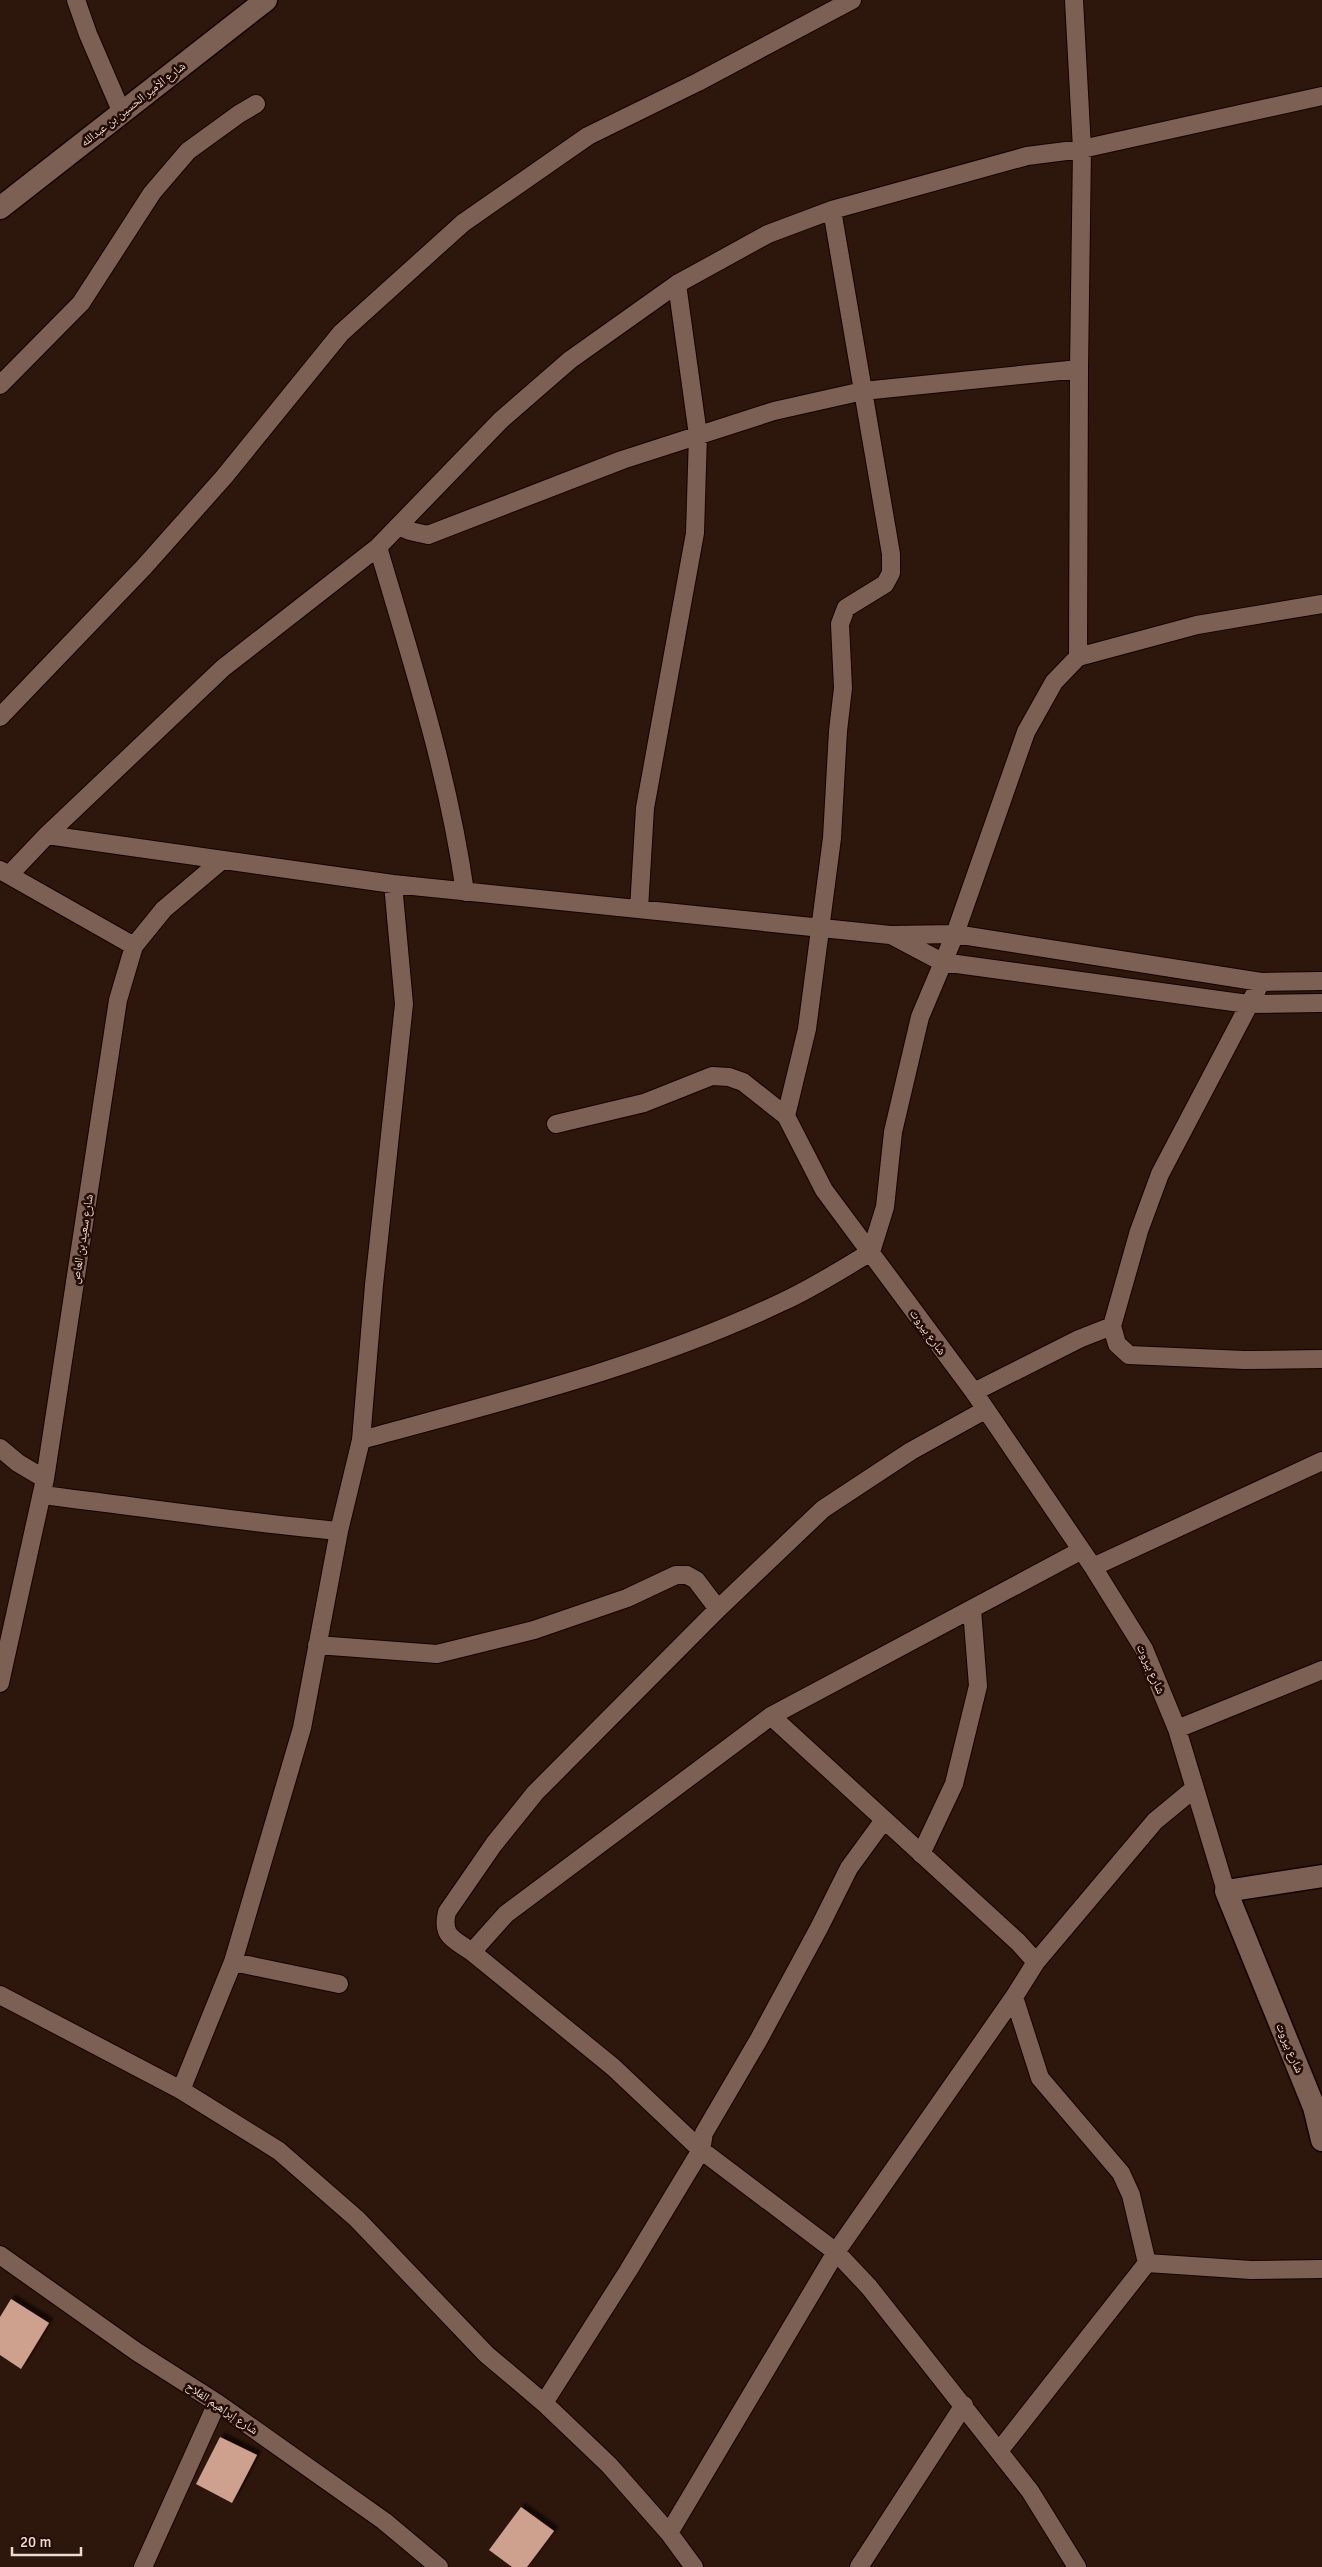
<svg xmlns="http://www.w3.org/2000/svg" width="1322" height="2567" viewBox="0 0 1322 2567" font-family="Signika,'Noto Naskh Arabic',sans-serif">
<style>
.building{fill:#cda18e;filter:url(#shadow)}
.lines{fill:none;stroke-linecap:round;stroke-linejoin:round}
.minor-casing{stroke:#140200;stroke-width:20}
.tertiary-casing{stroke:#140200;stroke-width:25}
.minor{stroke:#7d6054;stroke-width:18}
.tertiary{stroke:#7d6054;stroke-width:22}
.labels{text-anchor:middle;stroke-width:5;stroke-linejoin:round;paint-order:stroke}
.street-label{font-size:12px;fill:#ecdbd4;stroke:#230c04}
</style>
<defs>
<filter id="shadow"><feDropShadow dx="4.5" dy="-4.5" stdDeviation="1" flood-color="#0009"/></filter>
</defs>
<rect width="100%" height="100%" fill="#2d160b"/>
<path class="building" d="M 11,2299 L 49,2323 L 21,2369 L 0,2355 L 0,2317 Z
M 220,2437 L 257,2455 L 232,2503 L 196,2484 Z
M 521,2507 L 554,2531 L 527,2567 L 512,2567 L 489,2550 Z"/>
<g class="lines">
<defs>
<path id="minor" d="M 76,0 L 88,34 L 122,113
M 1074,0 L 1082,149 L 1079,369 L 1078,657
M 0,385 L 81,303 L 152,193 L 188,151 L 239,114 L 256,104
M 398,526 L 410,531 L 428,535 L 622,460 L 774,411 L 863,391 L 1079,369
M 378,547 C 412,662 448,772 465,892
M 0,717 L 144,567 L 224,477 L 341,333 L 463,223 L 588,136 L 698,82 L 852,0
M 47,835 L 393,884 L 890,935 L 955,934 L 1261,982 L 1322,981
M 9,875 L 47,835 L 223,668 L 378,547 L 501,420 L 570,360 L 677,284 L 768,234 L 832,210 L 1027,156 L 1082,149 L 1322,96
M 639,909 L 645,808 L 695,533 L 698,435 L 677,284
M 893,936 L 942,962 L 1248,1004 L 1322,1003
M 134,946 L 164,909 L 222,860
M 786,1116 L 807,1029 L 832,838 L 838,731 L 843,688 L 840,624 L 846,608 L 885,584 L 891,573 L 891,554 L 832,210
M 556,1124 L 644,1103 L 712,1076 L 729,1077 L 743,1082 L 786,1116 L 824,1190 L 974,1392 L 1093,1567 L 1144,1649 L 1177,1729 L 1226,1891
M 1112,1326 L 1117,1344 L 1129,1355 L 1244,1360 L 1322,1359
M 974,1392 L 1079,1339 L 1112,1326 L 1139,1231 L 1160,1174 L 1261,982
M 361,1440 C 503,1401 648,1366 782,1302 C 813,1288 842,1269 871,1252 L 885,1207 L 893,1132 L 920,1017 L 955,934 L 1026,732 L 1054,682 L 1078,657 L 1197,625 L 1322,604
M 0,1448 L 18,1463 L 45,1479
M 42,1495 C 141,1507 240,1522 339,1531
M 1093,1567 L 1322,1461
M 317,1645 L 437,1654 L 534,1630 L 627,1598 L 676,1575 L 687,1575 L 696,1580 L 718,1609
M 0,1683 L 45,1479 L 118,1000 L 134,946 L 0,870
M 1177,1729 L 1322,1670
M 921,1854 L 954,1784 L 978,1686 L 972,1609
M 472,1952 C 454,1939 441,1937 447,1912 L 494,1844 L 535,1793 L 718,1609 L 823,1509 L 911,1451 L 985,1410
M 233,1962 L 339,1984
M 1036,1962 L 1155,1821 L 1195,1788
M 0,1995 L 181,2090 L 279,2151 L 357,2219 L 486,2354 L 544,2403 L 609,2465 L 669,2533 L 694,2567
M 181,2090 L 233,1962 L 302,1728 L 339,1531 L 361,1440 L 374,1285 L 404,1004 L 393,884
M 0,2255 L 137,2352 L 217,2403 L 384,2521 L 439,2567
M 1147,2263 L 1251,2270 L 1322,2269
M 544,2403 L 628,2271 L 701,2150 L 704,2133 L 759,2039 L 819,1928 L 849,1868 L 884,1820
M 999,2451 L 1147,2263 L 1131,2195 L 1121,2173 L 1040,2078 L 1014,1997
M 669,2533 L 836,2252 L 1014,1997 L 1036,1962 L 1018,1942 L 771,1716
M 143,2567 L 217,2403
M 859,2567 L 964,2405
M 1077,2567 L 1030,2491 L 869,2287 L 836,2252 L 701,2150 L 613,2067 L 472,1952 L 506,1914 L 771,1716 L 1080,1551"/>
<path id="tertiary" d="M 0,208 L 266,0
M 1322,1876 L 1226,1891 L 1314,2107 L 1322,2140"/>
</defs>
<use href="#minor" class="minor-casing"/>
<use href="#tertiary" class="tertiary-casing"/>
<use href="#minor" class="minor"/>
<use href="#tertiary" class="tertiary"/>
</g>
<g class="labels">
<g class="street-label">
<text transform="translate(133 104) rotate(-38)" y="4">شارع الأمير الحسين بن عبدالله</text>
<text transform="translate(82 1239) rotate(-81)" y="4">شارع سعيد بن العاص</text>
<text transform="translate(928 1332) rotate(54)" y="4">شارع بيروت</text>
<text transform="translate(1151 1669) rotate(66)" y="4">شارع بيروت</text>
<text transform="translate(1290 2048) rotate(67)" y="4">شارع بيروت</text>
<text transform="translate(222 2408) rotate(34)" y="4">شارع إبراهيم الفلاح</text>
</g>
</g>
<path d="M12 2547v8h69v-8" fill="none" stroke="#ecdbd4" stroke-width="2.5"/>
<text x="20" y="2547" font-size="15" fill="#ecdbd4" stroke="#230c04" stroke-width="4" paint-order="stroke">20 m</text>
</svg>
